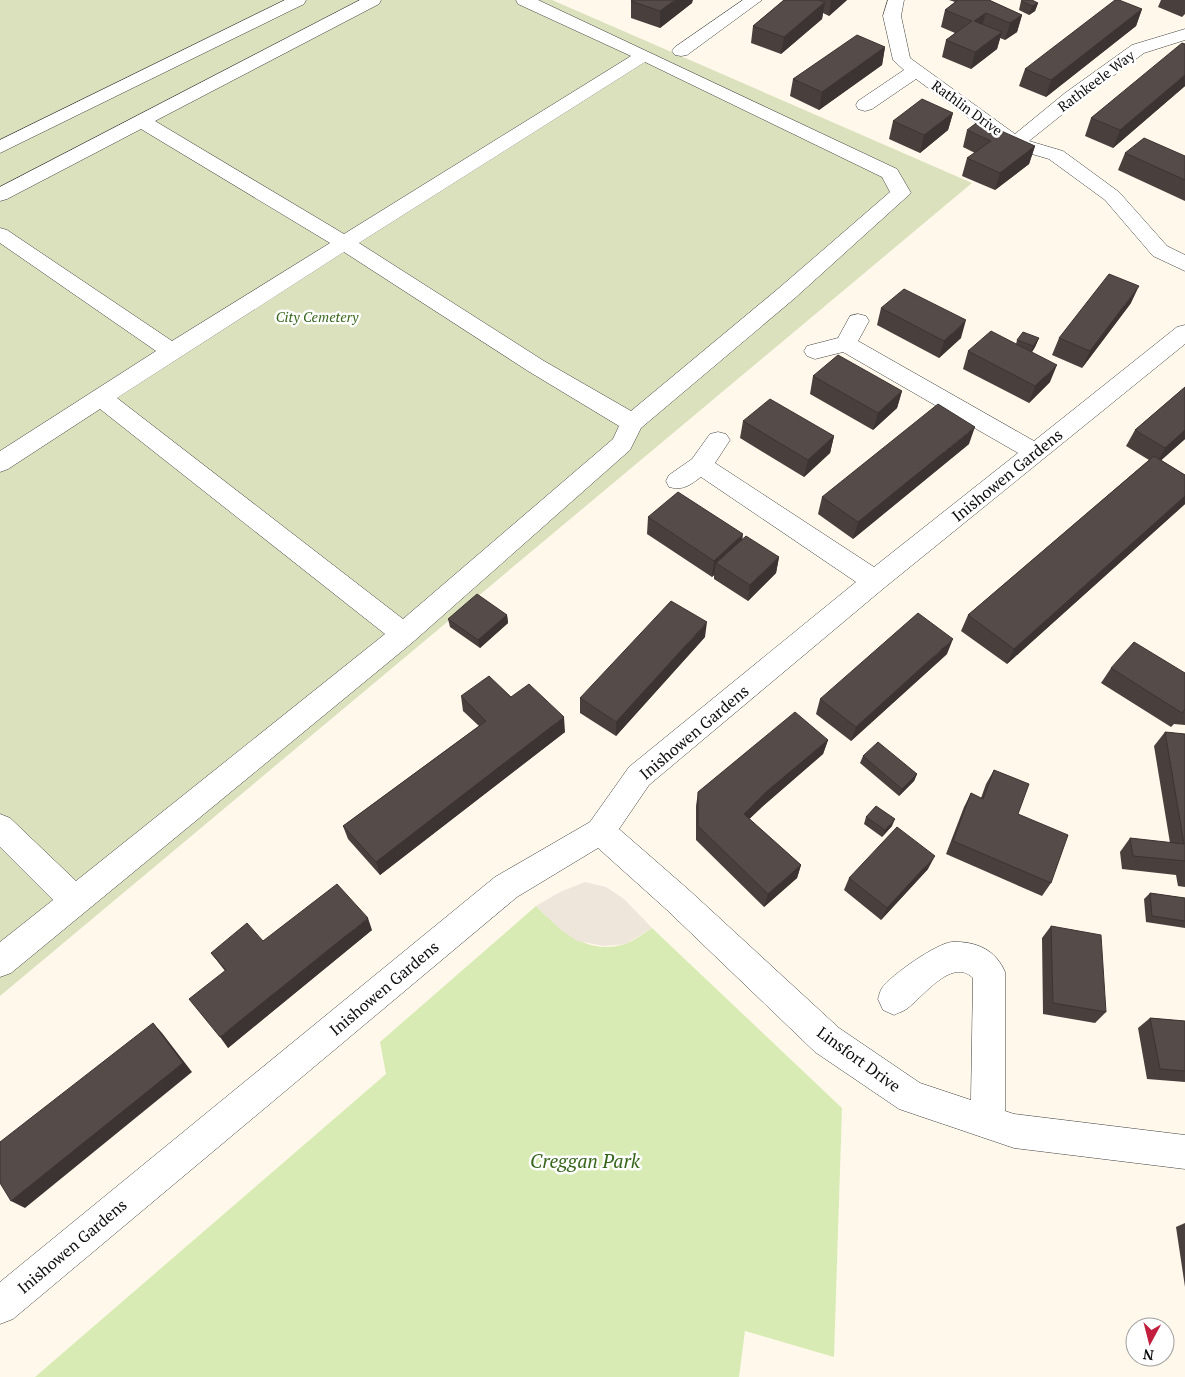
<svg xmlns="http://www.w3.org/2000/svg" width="1185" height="1377" viewBox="0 0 1185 1377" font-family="'PT Serif',serif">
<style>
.green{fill:#d9ebb4}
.cemetery{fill:#dbe1bc}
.plaza{fill:#efe6db}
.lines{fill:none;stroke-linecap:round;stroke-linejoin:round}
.minor-casing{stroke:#3f3f3f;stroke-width:1}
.minor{fill:#fff;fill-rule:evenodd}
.wall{fill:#49403e}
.shaded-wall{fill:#3c3432}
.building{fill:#554b48;stroke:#3c3432}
.labels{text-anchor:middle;stroke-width:5;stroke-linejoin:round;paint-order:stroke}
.far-street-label{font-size:14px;fill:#0c0c0c;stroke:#fff}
.far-park-label{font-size:14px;font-style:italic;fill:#36661a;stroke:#fff}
.street-label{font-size:16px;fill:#0c0c0c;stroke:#fff}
.near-park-label{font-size:19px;font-style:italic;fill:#36661a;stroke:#fff}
</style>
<rect width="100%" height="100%" fill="#fff8eb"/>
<path class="green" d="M 536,906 C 561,930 587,956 625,944 C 634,941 644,933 652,928 L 842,1108 L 834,1357 L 745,1331 L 739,1377 L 35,1377 L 386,1074 L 380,1042 Z"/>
<path class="cemetery" d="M 0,0 L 552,0 L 972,183 L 0,996 Z"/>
<path class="plaza" d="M 585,882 L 606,887 L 624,899 L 652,928 L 626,944 L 604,946 L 577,941 L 560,929 L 536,906 L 560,892 Z"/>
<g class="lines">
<defs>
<path id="minor" d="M 285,0 L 306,0 L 304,4 L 0,153 L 0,140 Z
M 360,0 L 381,0 L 379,4 L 155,121 L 344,234 L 631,56 L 518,4 L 516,0 L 538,0 L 897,169 L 911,193 L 795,298 L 641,428 L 630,450 L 413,642 L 11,973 L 0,977 L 0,942 L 53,900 L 0,847 L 0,814 L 10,818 L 76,881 L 385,634 L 100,409 L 8,469 L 0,472 L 0,451 L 156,351 L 0,243 L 0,228 L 7,230 L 172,341 L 330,243 L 141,129 L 7,199 L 0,201 L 0,187 ZM 645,62 L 882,177 L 890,192 L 779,288 L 631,411 L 544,361 L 359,243 ZM 344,252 L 528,371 L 619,426 L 613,439 L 403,619 L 117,398 Z
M 743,0 L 762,0 L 687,55 L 681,56 L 675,55 L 672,51 L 675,47 Z
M 888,0 L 904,0 L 901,16 L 910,58 L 1015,134 L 1065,93 L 1132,45 L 1185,29 L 1185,40 L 1144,53 L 1079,101 L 1029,141 L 1063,151 L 1119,192 L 1167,246 L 1185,255 L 1185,271 L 1153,256 L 1105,200 L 1049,159 L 1008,147 L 916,79 L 872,109 L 865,111 L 858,109 L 856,105 L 858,101 L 904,70 L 893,60 L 883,16 Z
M 858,314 L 866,316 L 869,321 L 858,341 L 1034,441 L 1177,327 L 1185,325 L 1185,344 L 884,588 L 649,785 L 619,829 L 689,890 L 839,1028 L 920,1083 L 971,1100 L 973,978 C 951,956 921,1000 905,1010 C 902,1012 897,1013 894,1015 L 883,1010 L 878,999 C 879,996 880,991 882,988 C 891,975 937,943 952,942 C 976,941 996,950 1005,972 L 1005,1111 L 1014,1114 L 1185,1135 L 1185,1169 L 1014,1148 L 899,1109 L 815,1052 L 667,910 L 598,848 L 517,897 L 13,1319 L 0,1324 L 0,1282 L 495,877 L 590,822 L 629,767 L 856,582 L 701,477 C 690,485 683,491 669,487 L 666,481 L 669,475 L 692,459 L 710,434 L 718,432 L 726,434 L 730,440 L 715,463 L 874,567 L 1018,453 L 843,352 L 815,359 L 807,356 L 804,351 L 807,346 L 838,338 L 850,316 Z"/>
</defs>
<use href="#minor" class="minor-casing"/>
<use href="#minor" class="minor"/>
</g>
<path class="wall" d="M 784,0 L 847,0 L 829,16 L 823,13 L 822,19 L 781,54 L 751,43 L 753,26 Z
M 949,0 L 989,0 L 1022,15 L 1017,32 L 1005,40 L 1000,38 L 997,49 L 971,69 L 942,57 L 946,40 L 955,33 L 941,27 L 945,10 L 955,2 Z
M 1161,0 L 1185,0 L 1185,14 L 1182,17 L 1158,7 Z
M 631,1 L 692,3 L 660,28 L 631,18 Z
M 1021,1 L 1038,3 L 1035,11 L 1029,15 L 1019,10 Z
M 1142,9 L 1136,26 L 1046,97 L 1019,86 L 1025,69 Z
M 1185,44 L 1185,86 L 1113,148 L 1085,136 L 1091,118 Z
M 885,47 L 882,65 L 819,110 L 790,96 L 793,79 Z
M 953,113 L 948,130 L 920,153 L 889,139 L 893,121 Z
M 967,130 L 1035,146 L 1029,164 L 995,190 L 962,176 L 967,158 L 975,153 L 963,147 Z
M 1125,153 L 1185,156 L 1185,201 L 1118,170 Z
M 1131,303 L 1082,368 L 1052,355 L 1059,338 Z
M 881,308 L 961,338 L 939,358 L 877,325 Z
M 1039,338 L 1035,347 L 1032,352 L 1050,382 L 1029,403 L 963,369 L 968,351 L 1016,344 L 1017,340 Z
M 813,376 L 902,391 L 897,408 L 873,430 L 810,394 Z
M 1185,387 L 1185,439 L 1161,460 L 1185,475 L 1185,504 L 1007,664 L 961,631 L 968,615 L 1149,460 L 1126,446 L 1135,430 Z
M 743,421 L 834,436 L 830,453 L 804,477 L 740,438 Z
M 969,444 L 853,539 L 818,514 L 822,497 Z
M 648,517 L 742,539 L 779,557 L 776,573 L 748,601 L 714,579 L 714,575 L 712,577 L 647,534 Z
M 507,615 L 508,623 L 480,648 L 450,627 L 448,619 Z
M 705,637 L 616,736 L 580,713 L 580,698 Z
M 947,654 L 851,741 L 816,714 L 820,699 Z
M 1111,668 L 1185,673 L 1185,725 L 1174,724 L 1171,727 L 1101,683 Z
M 461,696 L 511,697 L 565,732 L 380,875 L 348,839 L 343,826 L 479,726 L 463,711 Z
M 1165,732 L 1185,734 L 1185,887 L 1178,886 L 1176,875 L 1122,869 L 1120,852 L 1130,838 L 1170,843 L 1154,746 Z
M 828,740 L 823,754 L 763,806 L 749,819 L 801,865 L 797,878 L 764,907 L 696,840 L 696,806 L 698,792 Z
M 863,756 L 917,774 L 914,781 L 899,796 L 860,763 Z
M 994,770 L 1018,814 L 1051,883 L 1042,896 L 946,854 L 964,807 L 971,793 L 981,798 L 986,784 Z
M 866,817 L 892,826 L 882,837 L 864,824 Z
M 928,869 L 881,920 L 844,890 L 849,878 Z
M 1150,893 L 1185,898 L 1185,928 L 1146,922 L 1144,899 Z
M 1051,926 L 1106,1012 L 1095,1023 L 1043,1014 L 1042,938 Z
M 372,930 L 228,1048 L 225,971 L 211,953 L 263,941 Z
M 1150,1018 L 1185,1021 L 1185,1082 L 1147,1079 L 1138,1028 Z
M 1185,1223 L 1185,1287 L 1176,1227 Z"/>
<path class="shaded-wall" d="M 675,0 L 693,0 L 692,3 L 660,28 L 660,11 Z
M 831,0 L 847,0 L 829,16 Z
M 825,2 L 822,19 L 781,54 L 784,37 Z
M 1038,3 L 1035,11 L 1029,15 L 1032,6 Z
M 1142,9 L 1136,26 L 1046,97 L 1051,80 Z
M 986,13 L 981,30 L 974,21 Z
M 1022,15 L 1017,32 L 1005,40 L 1010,23 Z
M 1002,32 L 997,49 L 971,69 L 975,52 Z
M 885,47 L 882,65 L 819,110 L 822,92 Z
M 1185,75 L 1185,86 L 1113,148 L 1120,130 Z
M 953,113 L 948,130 L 920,153 L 924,135 Z
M 1035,146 L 1029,164 L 995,190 L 1000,173 Z
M 1139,286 L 1131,303 L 1082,368 L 1090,351 Z
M 966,320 L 961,338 L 939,358 L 944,341 Z
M 1039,338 L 1035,347 L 1030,355 L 1033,346 Z
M 1057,365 L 1050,382 L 1029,403 L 1035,386 Z
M 902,391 L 897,408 L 873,430 L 878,413 Z
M 975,427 L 969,444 L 853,539 L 858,522 Z
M 1185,430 L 1185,439 L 1156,465 L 1165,448 Z
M 834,436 L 830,453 L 804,477 L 808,460 Z
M 1185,496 L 1185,504 L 1007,664 L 1014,649 Z
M 743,534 L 741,551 L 716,563 L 714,575 L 712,577 L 714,561 Z
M 779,557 L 776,573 L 748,601 L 750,585 Z
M 507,615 L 508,623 L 480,648 L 478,640 Z
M 707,622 L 705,637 L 616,736 L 616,722 Z
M 953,639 L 947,654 L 851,741 L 856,727 Z
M 564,717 L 565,732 L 380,875 L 376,862 Z
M 828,740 L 823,754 L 763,806 L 741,827 L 744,814 L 766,792 Z
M 917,774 L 914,781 L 899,796 L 902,789 Z
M 895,819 L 892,826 L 882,837 L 885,830 Z
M 935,856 L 928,869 L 881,920 L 887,908 Z
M 801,865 L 797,878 L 764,907 L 768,894 Z
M 368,918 L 372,930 L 228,1048 L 220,1037 Z
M 153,1023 L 162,1033 L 192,1072 L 25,1208 L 11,1201 Z"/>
<path class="building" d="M 632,0 L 675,0 L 660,11 L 631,1 Z
M 784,0 L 818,0 L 825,2 L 784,37 L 753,26 Z
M 958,0 L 989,0 L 1022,15 L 1010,23 L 986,13 L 974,21 L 1002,32 L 975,52 L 946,40 L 972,21 L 945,10 Z
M 1023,0 L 1032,0 L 1038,3 L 1032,6 L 1021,1 Z
M 1115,0 L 1119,0 L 1142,9 L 1051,80 L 1025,69 Z
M 857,35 L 885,47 L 822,92 L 793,79 Z
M 1182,43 L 1185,44 L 1185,75 L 1120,130 L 1091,118 Z
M 922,99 L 953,113 L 924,135 L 893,121 Z
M 979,121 L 1035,146 L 1000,173 L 967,158 L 991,141 L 967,130 Z
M 1144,138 L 1185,156 L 1185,180 L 1125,153 Z
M 1109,274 L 1139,286 L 1090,351 L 1059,338 Z
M 904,289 L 966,320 L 944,341 L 881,308 Z
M 991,331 L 1057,365 L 1035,386 L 968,351 Z
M 1023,332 L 1039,338 L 1033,346 L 1017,340 Z
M 838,355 L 902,391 L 878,413 L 813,376 Z
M 1185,387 L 1185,430 L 1165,448 L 1135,430 Z
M 770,399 L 834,436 L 808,460 L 743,421 Z
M 938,404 L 975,427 L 858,522 L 822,497 Z
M 1154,456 L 1185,475 L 1185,496 L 1014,649 L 968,615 Z
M 678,492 L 743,534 L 714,561 L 648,517 Z
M 746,536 L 779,557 L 750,585 L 716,563 Z
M 477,594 L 507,615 L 478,640 L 448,619 Z
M 671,601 L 707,622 L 616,722 L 580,698 Z
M 918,613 L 953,639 L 856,727 L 820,699 Z
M 1134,642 L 1185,673 L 1185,709 L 1182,713 L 1111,668 Z
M 489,676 L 511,697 L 529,684 L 564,717 L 376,862 L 343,826 L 486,721 L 461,696 Z
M 795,712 L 828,740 L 766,792 L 744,814 L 801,865 L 768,894 L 698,826 L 698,792 Z
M 1165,732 L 1185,734 L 1185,861 L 1133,856 L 1130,838 L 1184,844 Z
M 878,742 L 917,774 L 902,789 L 863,756 Z
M 994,770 L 1029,784 L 1018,814 L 1068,835 L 1051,883 L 953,841 L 971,793 L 983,799 Z
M 876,806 L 895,819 L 885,830 L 866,817 Z
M 897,827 L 935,856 L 887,908 L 849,878 Z
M 337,884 L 368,918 L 220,1037 L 189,999 L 226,970 L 211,953 L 247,923 L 263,941 Z
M 1150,893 L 1185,898 L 1185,921 L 1152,916 Z
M 1051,926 L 1101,935 L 1106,1012 L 1053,1003 Z
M 1150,1018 L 1185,1021 L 1185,1071 L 1160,1069 Z
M 153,1023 L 183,1063 L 11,1201 L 0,1183 L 0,1142 Z"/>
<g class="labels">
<g class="far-street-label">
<text transform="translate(1096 81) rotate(-37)" y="5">Rathkeele Way</text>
<text transform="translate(967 108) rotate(36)" y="5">Rathlin Drive</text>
</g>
<g class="far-park-label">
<text x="317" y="322">City Cemetery</text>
</g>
<g class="street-label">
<text transform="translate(1007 475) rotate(-39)" y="6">Inishowen Gardens</text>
<text transform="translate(694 732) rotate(-40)" y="6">Inishowen Gardens</text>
<text transform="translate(384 988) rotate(-40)" y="6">Inishowen Gardens</text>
<text transform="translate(859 1059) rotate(36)" y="6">Linsfort Drive</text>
<text transform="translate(72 1246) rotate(-40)" y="6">Inishowen Gardens</text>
</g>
<g class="near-park-label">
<text x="585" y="1168">Creggan Park</text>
</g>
</g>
<g transform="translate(1150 1342) rotate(187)"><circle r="24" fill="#ffffff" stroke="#9e9e9e"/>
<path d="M0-4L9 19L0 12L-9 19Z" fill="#c21f3f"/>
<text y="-8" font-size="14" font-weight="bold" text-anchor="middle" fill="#0c0c0c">N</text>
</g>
</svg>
